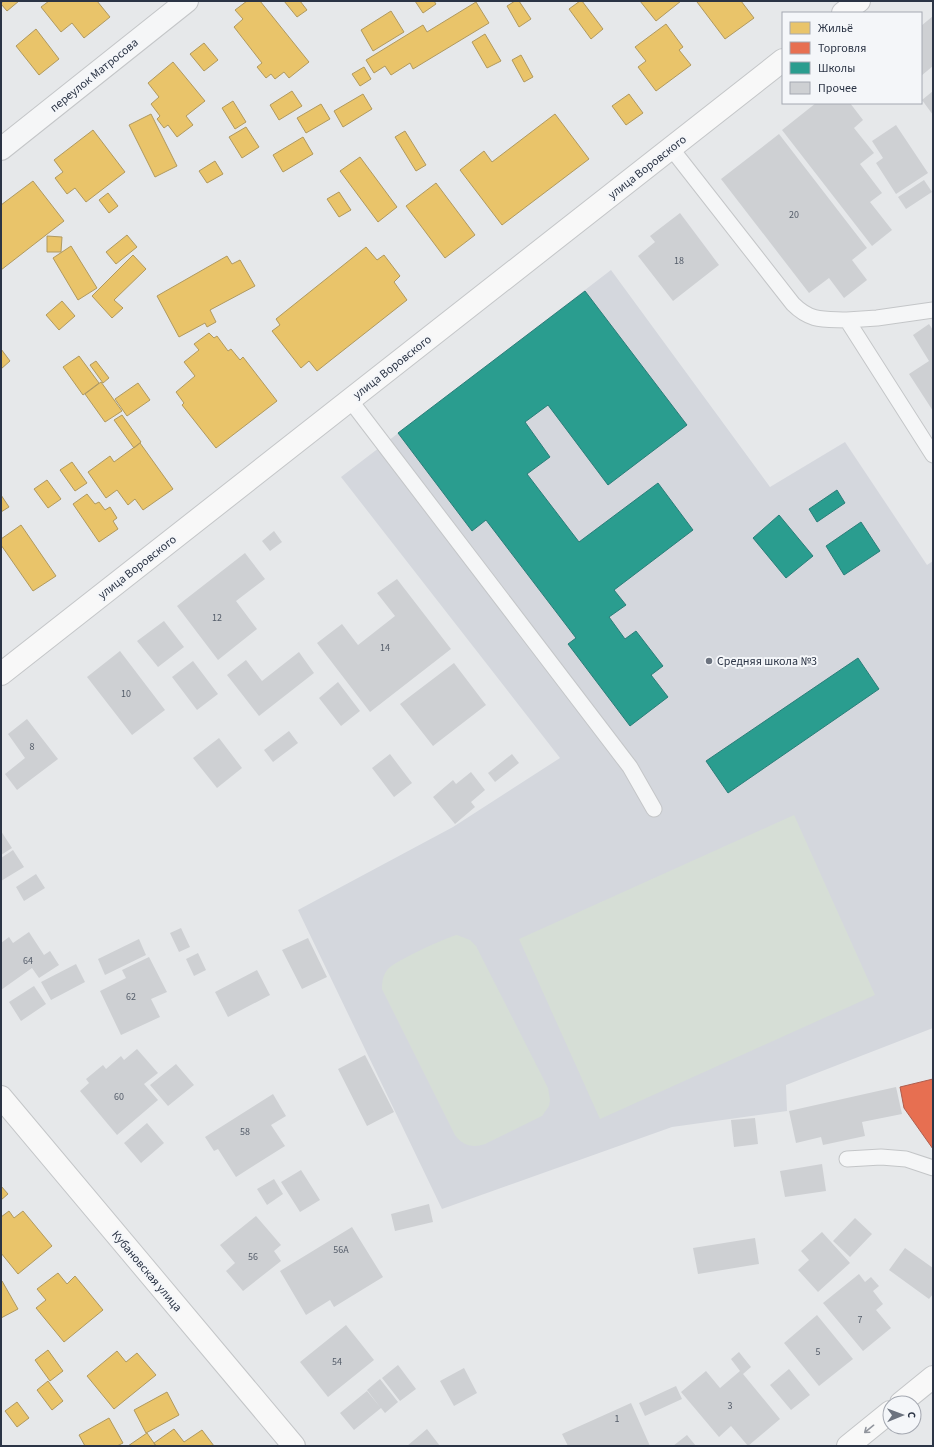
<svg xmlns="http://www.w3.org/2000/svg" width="934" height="1447" viewBox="0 0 934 1447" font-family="'Source Sans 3',sans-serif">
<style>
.built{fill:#d4d7dd}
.green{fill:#d6ded6}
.homes{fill:#e9c46a;stroke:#b0995f}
.shops{fill:#e76f51;stroke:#af5d4d}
.schools{fill:#2a9d8f;stroke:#2a7e79}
.building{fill:#ced0d3}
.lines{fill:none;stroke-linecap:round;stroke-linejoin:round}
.lane-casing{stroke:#c4c6c8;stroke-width:17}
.street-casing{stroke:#c4c6c8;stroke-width:24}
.secondary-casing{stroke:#c4c6c8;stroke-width:24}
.lane{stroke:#f5f6f7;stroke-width:15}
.street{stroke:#f5f6f7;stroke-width:22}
.secondary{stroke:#f8f8f8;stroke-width:22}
.oneway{stroke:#92969e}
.poi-dot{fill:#6c737f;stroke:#f4f6f9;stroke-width:1.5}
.labels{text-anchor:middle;stroke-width:4;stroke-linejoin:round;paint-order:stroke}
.number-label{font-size:10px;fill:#545c69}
.street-label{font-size:12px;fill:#2b3445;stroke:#f4f6f9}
.poi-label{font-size:12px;fill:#2b3445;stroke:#f4f6f9;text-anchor:start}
</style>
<rect width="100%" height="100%" fill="#e6e8ea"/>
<path class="built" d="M 611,270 L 770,487 L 845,442 L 927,565 L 933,561 L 933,1028 L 786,1085 L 787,1111 L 672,1127 L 442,1209 L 298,910 L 453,827 L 560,758 L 341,477 Z"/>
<path class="green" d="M 794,815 L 875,995 L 600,1119 L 519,939 Z
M 457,935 L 470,940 L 476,946 L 548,1088 L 550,1100 L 549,1106 L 542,1116 L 485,1144 C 473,1148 463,1146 455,1135 L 382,989 C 382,981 383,975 388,969 C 395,961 447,937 457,935 Z"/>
<path class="homes" d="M 3,1 L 19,1 L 7,11 L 1,4 Z
M 49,1 L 97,1 L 110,17 L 84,38 L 72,23 L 61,32 L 41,7 Z
M 247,1 L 260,1 L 309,62 L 289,78 L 284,72 L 275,79 L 271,74 L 266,78 L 257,67 L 262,63 L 234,27 L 243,19 L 235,10 Z
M 284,1 L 300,1 L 307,10 L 297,17 Z
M 415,1 L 434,1 L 436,4 L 423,13 Z
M 515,1 L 519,1 L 531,19 L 519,27 L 507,6 Z
M 580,1 L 582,1 L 603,29 L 591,39 L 569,9 Z
M 640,1 L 681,1 L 656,21 Z
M 698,1 L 741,1 L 754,18 L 725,39 L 697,2 Z
M 476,2 L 489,23 L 413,69 L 410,63 L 391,75 L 385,66 L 374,73 L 366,60 L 423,25 L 427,32 Z
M 391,11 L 404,32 L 373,51 L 361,30 Z
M 666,24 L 683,47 L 679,50 L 691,65 L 656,91 L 638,67 L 646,61 L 635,47 Z
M 36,29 L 59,59 L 39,75 L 16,46 Z
M 485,34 L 501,61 L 487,68 L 472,42 Z
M 204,43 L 218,60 L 204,71 L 190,54 Z
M 521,55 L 533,77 L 524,82 L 512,60 Z
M 173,62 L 205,101 L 186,116 L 193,125 L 177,137 L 168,125 L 164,128 L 157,119 L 160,116 L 151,104 L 159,97 L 148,83 Z
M 364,67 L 371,79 L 360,86 L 352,74 Z
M 292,91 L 302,106 L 279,120 L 270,105 Z
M 363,94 L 372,109 L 343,127 L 334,111 Z
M 629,94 L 643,113 L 626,125 L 612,106 Z
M 233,101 L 246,122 L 235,129 L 222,108 Z
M 321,104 L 330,119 L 306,133 L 297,118 Z
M 151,114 L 177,166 L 155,177 L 129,125 Z
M 555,114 L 589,159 L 502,225 L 460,170 L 484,151 L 492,162 Z
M 246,127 L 259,147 L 242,158 L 229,137 Z
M 93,130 L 125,172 L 86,202 L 75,188 L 67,194 L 55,178 L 63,172 L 54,160 Z
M 405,131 L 426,165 L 416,171 L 395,137 Z
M 303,137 L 313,154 L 283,172 L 273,155 Z
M 360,157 L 397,207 L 378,222 L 340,171 Z
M 215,161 L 223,174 L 207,183 L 199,171 Z
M 33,181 L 64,221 L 1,270 L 1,205 Z
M 436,183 L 475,235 L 445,258 L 406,206 Z
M 339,192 L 351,210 L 339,217 L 327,199 Z
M 108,193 L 118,206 L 109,213 L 99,200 Z
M 127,235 L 137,247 L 116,264 L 106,252 Z
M 47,236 L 62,237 L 61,252 L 47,252 Z
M 71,246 L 97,288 L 78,300 L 53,258 Z
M 366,247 L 377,260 L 384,255 L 400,276 L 394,282 L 407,300 L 317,371 L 309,361 L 301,368 L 272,331 L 280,325 L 276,319 Z
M 133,255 L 146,269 L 114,300 L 123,308 L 112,318 L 92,296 Z
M 227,256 L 232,264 L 240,260 L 255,286 L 210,310 L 216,322 L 207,327 L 205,323 L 179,337 L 157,296 Z
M 62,301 L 75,316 L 59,330 L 46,315 Z
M 209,333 L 214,338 L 217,336 L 228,351 L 231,349 L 240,360 L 243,357 L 277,401 L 216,448 L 182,405 L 184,403 L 176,392 L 195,376 L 184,362 L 199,350 L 194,344 Z
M 1,349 L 10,361 L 1,369 Z
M 79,356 L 99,383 L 83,395 L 63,367 Z
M 96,361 L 109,378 L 103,383 L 90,365 Z
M 101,382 L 122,411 L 105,422 L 85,394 Z
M 138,383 L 150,400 L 127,416 L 115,399 Z
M 122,415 L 141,442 L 134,448 L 114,420 Z
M 140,443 L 173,489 L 143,510 L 135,499 L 128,505 L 117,490 L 106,498 L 88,472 L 110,456 L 114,462 Z
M 72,462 L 87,483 L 75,491 L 60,470 Z
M 47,480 L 61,499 L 48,508 L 34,489 Z
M 87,494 L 95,504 L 99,502 L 105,510 L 110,507 L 117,518 L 113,521 L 118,529 L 99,542 L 73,504 Z
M 1,495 L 9,507 L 1,512 Z
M 21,525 L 56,576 L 33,591 L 1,545 L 1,539 Z
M 1,1186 L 8,1194 L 1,1200 Z
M 9,1211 L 14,1218 L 23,1211 L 52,1246 L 18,1274 L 1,1253 L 1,1217 Z
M 58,1273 L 67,1284 L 75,1276 L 103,1310 L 64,1342 L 36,1308 L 46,1300 L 37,1289 Z
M 1,1281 L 2,1281 L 18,1309 L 1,1318 Z
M 48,1350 L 63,1371 L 50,1381 L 35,1360 Z
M 117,1351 L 126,1362 L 137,1353 L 156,1375 L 114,1409 L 87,1376 Z
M 48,1381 L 63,1401 L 52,1410 L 37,1390 Z
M 167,1392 L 179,1415 L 146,1433 L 134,1410 Z
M 17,1402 L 29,1418 L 17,1427 L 5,1411 Z
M 109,1418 L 123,1443 L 117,1446 L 85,1446 L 79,1435 Z
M 174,1429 L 184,1442 L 202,1430 L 214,1446 L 156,1446 L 154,1443 Z
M 147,1433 L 156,1446 L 128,1446 Z"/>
<path class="shops" d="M 933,1079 L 933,1149 L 904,1108 L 900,1087 Z"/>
<path class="schools" d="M 585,291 L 687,425 L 608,485 L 548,405 L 525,422 L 550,457 L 527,474 L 579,542 L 658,483 L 693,530 L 614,590 L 626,605 L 609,617 L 625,639 L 636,631 L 663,666 L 651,675 L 668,697 L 630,726 L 568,644 L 576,638 L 486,520 L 472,531 L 398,433 Z
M 837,490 L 845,503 L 817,522 L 809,509 Z
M 779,515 L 813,556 L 786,578 L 753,538 Z
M 861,522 L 880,551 L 844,575 L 826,546 Z
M 858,658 L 879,689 L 728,793 L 706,761 Z"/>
<path class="building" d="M 933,16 L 933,66 L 921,76 L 921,26 Z
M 933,91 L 933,115 L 922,100 Z
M 816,103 L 850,103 L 863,120 L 854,128 L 874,153 L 860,164 L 882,193 L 870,202 L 892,230 L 872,246 L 782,130 Z
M 896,125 L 928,173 L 896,194 L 876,163 L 883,158 L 872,141 Z
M 779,134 L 867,248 L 852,260 L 867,280 L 844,298 L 829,278 L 809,293 L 721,179 Z
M 924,180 L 932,192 L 906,209 L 898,197 Z
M 680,213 L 719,265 L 673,301 L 638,256 L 655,242 L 650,236 Z
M 929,324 L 933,330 L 933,411 L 909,374 L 929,361 L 913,335 Z
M 274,531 L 282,542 L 270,551 L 262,541 Z
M 245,553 L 265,579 L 236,601 L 257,629 L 218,660 L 177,606 Z
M 397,579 L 451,649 L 370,712 L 317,643 L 342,624 L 358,645 L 395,616 L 377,593 Z
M 164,621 L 184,647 L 158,667 L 137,641 Z
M 120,651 L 165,710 L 132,735 L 87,677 Z
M 299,652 L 314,673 L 259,716 L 227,675 L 246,660 L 262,681 Z
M 193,661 L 218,694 L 197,710 L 172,677 Z
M 454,663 L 486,705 L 433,746 L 400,704 Z
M 338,682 L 360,711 L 341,726 L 319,698 Z
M 27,719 L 58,759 L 17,790 L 5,774 L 25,758 L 8,734 Z
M 289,731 L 298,743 L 273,762 L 264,750 Z
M 219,738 L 242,768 L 217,788 L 193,758 Z
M 390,754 L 412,783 L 394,797 L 372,768 Z
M 512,754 L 519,763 L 495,782 L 488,773 Z
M 471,772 L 485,790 L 471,802 L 475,807 L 455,824 L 433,797 L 453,780 L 456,784 Z
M 1,831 L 12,848 L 1,855 Z
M 13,850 L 24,867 L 1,881 L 1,858 Z
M 36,874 L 45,888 L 24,901 L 16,887 Z
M 181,928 L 190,947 L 179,952 L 170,933 Z
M 29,932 L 44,955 L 50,951 L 59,965 L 39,978 L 32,968 L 1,990 L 1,943 L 9,937 L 13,943 Z
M 308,938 L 327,977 L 302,989 L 282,950 Z
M 139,939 L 146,955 L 105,975 L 98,959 Z
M 198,953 L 206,970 L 194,976 L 186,959 Z
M 149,957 L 167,992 L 151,999 L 160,1017 L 121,1035 L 100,991 L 126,978 L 122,970 Z
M 76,964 L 85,982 L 51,1000 L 41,982 Z
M 257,970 L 270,995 L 228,1017 L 215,992 Z
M 34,986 L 46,1004 L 21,1021 L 9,1002 Z
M 137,1049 L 158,1073 L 144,1084 L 158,1100 L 117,1135 L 80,1091 L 89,1083 L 86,1079 L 103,1065 L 106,1069 L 121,1056 L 124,1060 Z
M 365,1055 L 394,1112 L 367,1126 L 338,1069 Z
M 176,1064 L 194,1085 L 168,1106 L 150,1085 Z
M 896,1087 L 902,1114 L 862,1122 L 865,1136 L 823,1145 L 821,1137 L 796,1143 L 789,1111 Z
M 273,1094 L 286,1116 L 271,1125 L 285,1146 L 236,1177 L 218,1149 L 214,1151 L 205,1137 Z
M 755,1118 L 758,1144 L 734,1147 L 731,1120 Z
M 147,1123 L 164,1143 L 141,1163 L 124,1143 Z
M 822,1164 L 826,1191 L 785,1197 L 780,1171 Z
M 301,1170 L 320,1200 L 300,1212 L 281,1182 Z
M 274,1179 L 283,1194 L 267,1205 L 257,1189 Z
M 429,1204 L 433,1222 L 395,1231 L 391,1214 Z
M 256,1216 L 281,1245 L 274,1251 L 281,1261 L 243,1291 L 226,1271 L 235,1263 L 220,1245 Z
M 855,1218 L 872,1234 L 850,1257 L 833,1241 Z
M 352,1227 L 383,1277 L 334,1307 L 330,1300 L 306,1315 L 280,1271 Z
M 822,1232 L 850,1263 L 818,1292 L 798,1270 L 809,1260 L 801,1251 Z
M 755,1238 L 759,1264 L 698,1274 L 693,1248 Z
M 905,1248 L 933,1268 L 933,1294 L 929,1299 L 889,1270 Z
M 859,1274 L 865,1282 L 871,1277 L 879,1286 L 873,1291 L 883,1304 L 876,1310 L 891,1328 L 863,1351 L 823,1303 Z
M 817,1315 L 853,1359 L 819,1386 L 784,1343 Z
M 346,1325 L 374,1360 L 328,1397 L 300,1362 Z
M 739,1352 L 751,1367 L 743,1374 L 780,1419 L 748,1446 L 731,1426 L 719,1437 L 681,1392 L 706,1371 L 720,1388 L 740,1371 L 731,1359 Z
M 398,1365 L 416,1389 L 400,1401 L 382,1378 Z
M 464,1368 L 477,1393 L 454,1406 L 440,1381 Z
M 789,1369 L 810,1395 L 791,1410 L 770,1385 Z
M 380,1379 L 398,1402 L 385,1413 L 381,1408 L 354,1430 L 340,1413 L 367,1391 L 380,1407 L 367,1390 Z
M 676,1386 L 682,1399 L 645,1416 L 639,1403 Z
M 631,1403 L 650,1446 L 568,1446 L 562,1434 Z
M 427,1429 L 440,1446 L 407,1446 Z
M 687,1435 L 696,1446 L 673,1446 Z"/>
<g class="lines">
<defs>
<path id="lane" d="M 671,148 L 793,304 C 811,322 824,319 847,320 L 933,455
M 847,320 L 877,318 L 933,310
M 350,400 L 630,767 L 654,809
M 847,1159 L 881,1157 L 906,1159 L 933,1168"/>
<path id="street" d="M 1,149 L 187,1"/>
<path id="secondary" d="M 843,13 L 859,1
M 1,674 L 783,60
M 1,1097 L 294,1446
M 901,1403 L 933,1377
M 848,1446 L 890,1412"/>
</defs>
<use href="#lane" class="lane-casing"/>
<use href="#street" class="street-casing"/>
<use href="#secondary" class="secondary-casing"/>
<use href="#lane" class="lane"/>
<use href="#street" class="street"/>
<use href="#secondary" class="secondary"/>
</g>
<defs><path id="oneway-shaft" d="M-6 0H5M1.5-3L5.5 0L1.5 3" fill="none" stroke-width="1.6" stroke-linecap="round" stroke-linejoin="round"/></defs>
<use class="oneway" href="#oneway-shaft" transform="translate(869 1429) rotate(141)"/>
<circle class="poi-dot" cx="709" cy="661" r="4"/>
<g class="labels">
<g class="number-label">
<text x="794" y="218">20</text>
<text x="679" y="264">18</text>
<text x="217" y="621">12</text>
<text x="385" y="651">14</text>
<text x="126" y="697">10</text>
<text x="32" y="750">8</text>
<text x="28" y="964">64</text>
<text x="131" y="1000">62</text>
<text x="119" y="1100">60</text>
<text x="245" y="1135">58</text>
<text x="341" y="1253">56А</text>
<text x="253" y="1260">56</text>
<text x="860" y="1323">7</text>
<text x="818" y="1355">5</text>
<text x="337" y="1365">54</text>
<text x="730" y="1409">3</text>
<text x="617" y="1422">1</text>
</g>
<g class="street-label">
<text transform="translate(94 75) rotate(-39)" y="4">переулок Матросова</text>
<text transform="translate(647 167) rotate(-38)" y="4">улица Воровского</text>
<text transform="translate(392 367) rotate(-38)" y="4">улица Воровского</text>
<text transform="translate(137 567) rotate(-38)" y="4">улица Воровского</text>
<text transform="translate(147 1271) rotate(50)" y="4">Кубановская улица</text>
</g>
<g class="poi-label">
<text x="717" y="665">Средняя школа №3</text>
</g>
</g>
<rect width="934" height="1447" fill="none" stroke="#2b3445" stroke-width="4"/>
<rect x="782" y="12" width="140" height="92" fill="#f4f6f9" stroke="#a4a8b1"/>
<rect x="790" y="22" width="20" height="12" fill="#e9c46a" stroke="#a4a8b1"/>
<text x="818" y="32" font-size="12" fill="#2b3445">Жильё</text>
<rect x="790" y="42" width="20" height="12" fill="#e76f51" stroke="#a4a8b1"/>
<text x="818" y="52" font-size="12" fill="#2b3445">Торговля</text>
<rect x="790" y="62" width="20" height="12" fill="#2a9d8f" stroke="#a4a8b1"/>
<text x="818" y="72" font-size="12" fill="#2b3445">Школы</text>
<rect x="790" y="82" width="20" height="12" fill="#ced0d3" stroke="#a4a8b1"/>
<text x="818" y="92" font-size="12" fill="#2b3445">Прочее</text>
<g transform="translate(902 1415) rotate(89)"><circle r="19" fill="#f4f6f9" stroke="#a4a8b1"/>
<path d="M0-3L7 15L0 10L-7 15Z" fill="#6c737f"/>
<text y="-6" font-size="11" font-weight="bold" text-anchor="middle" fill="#2b3445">С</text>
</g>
</svg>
